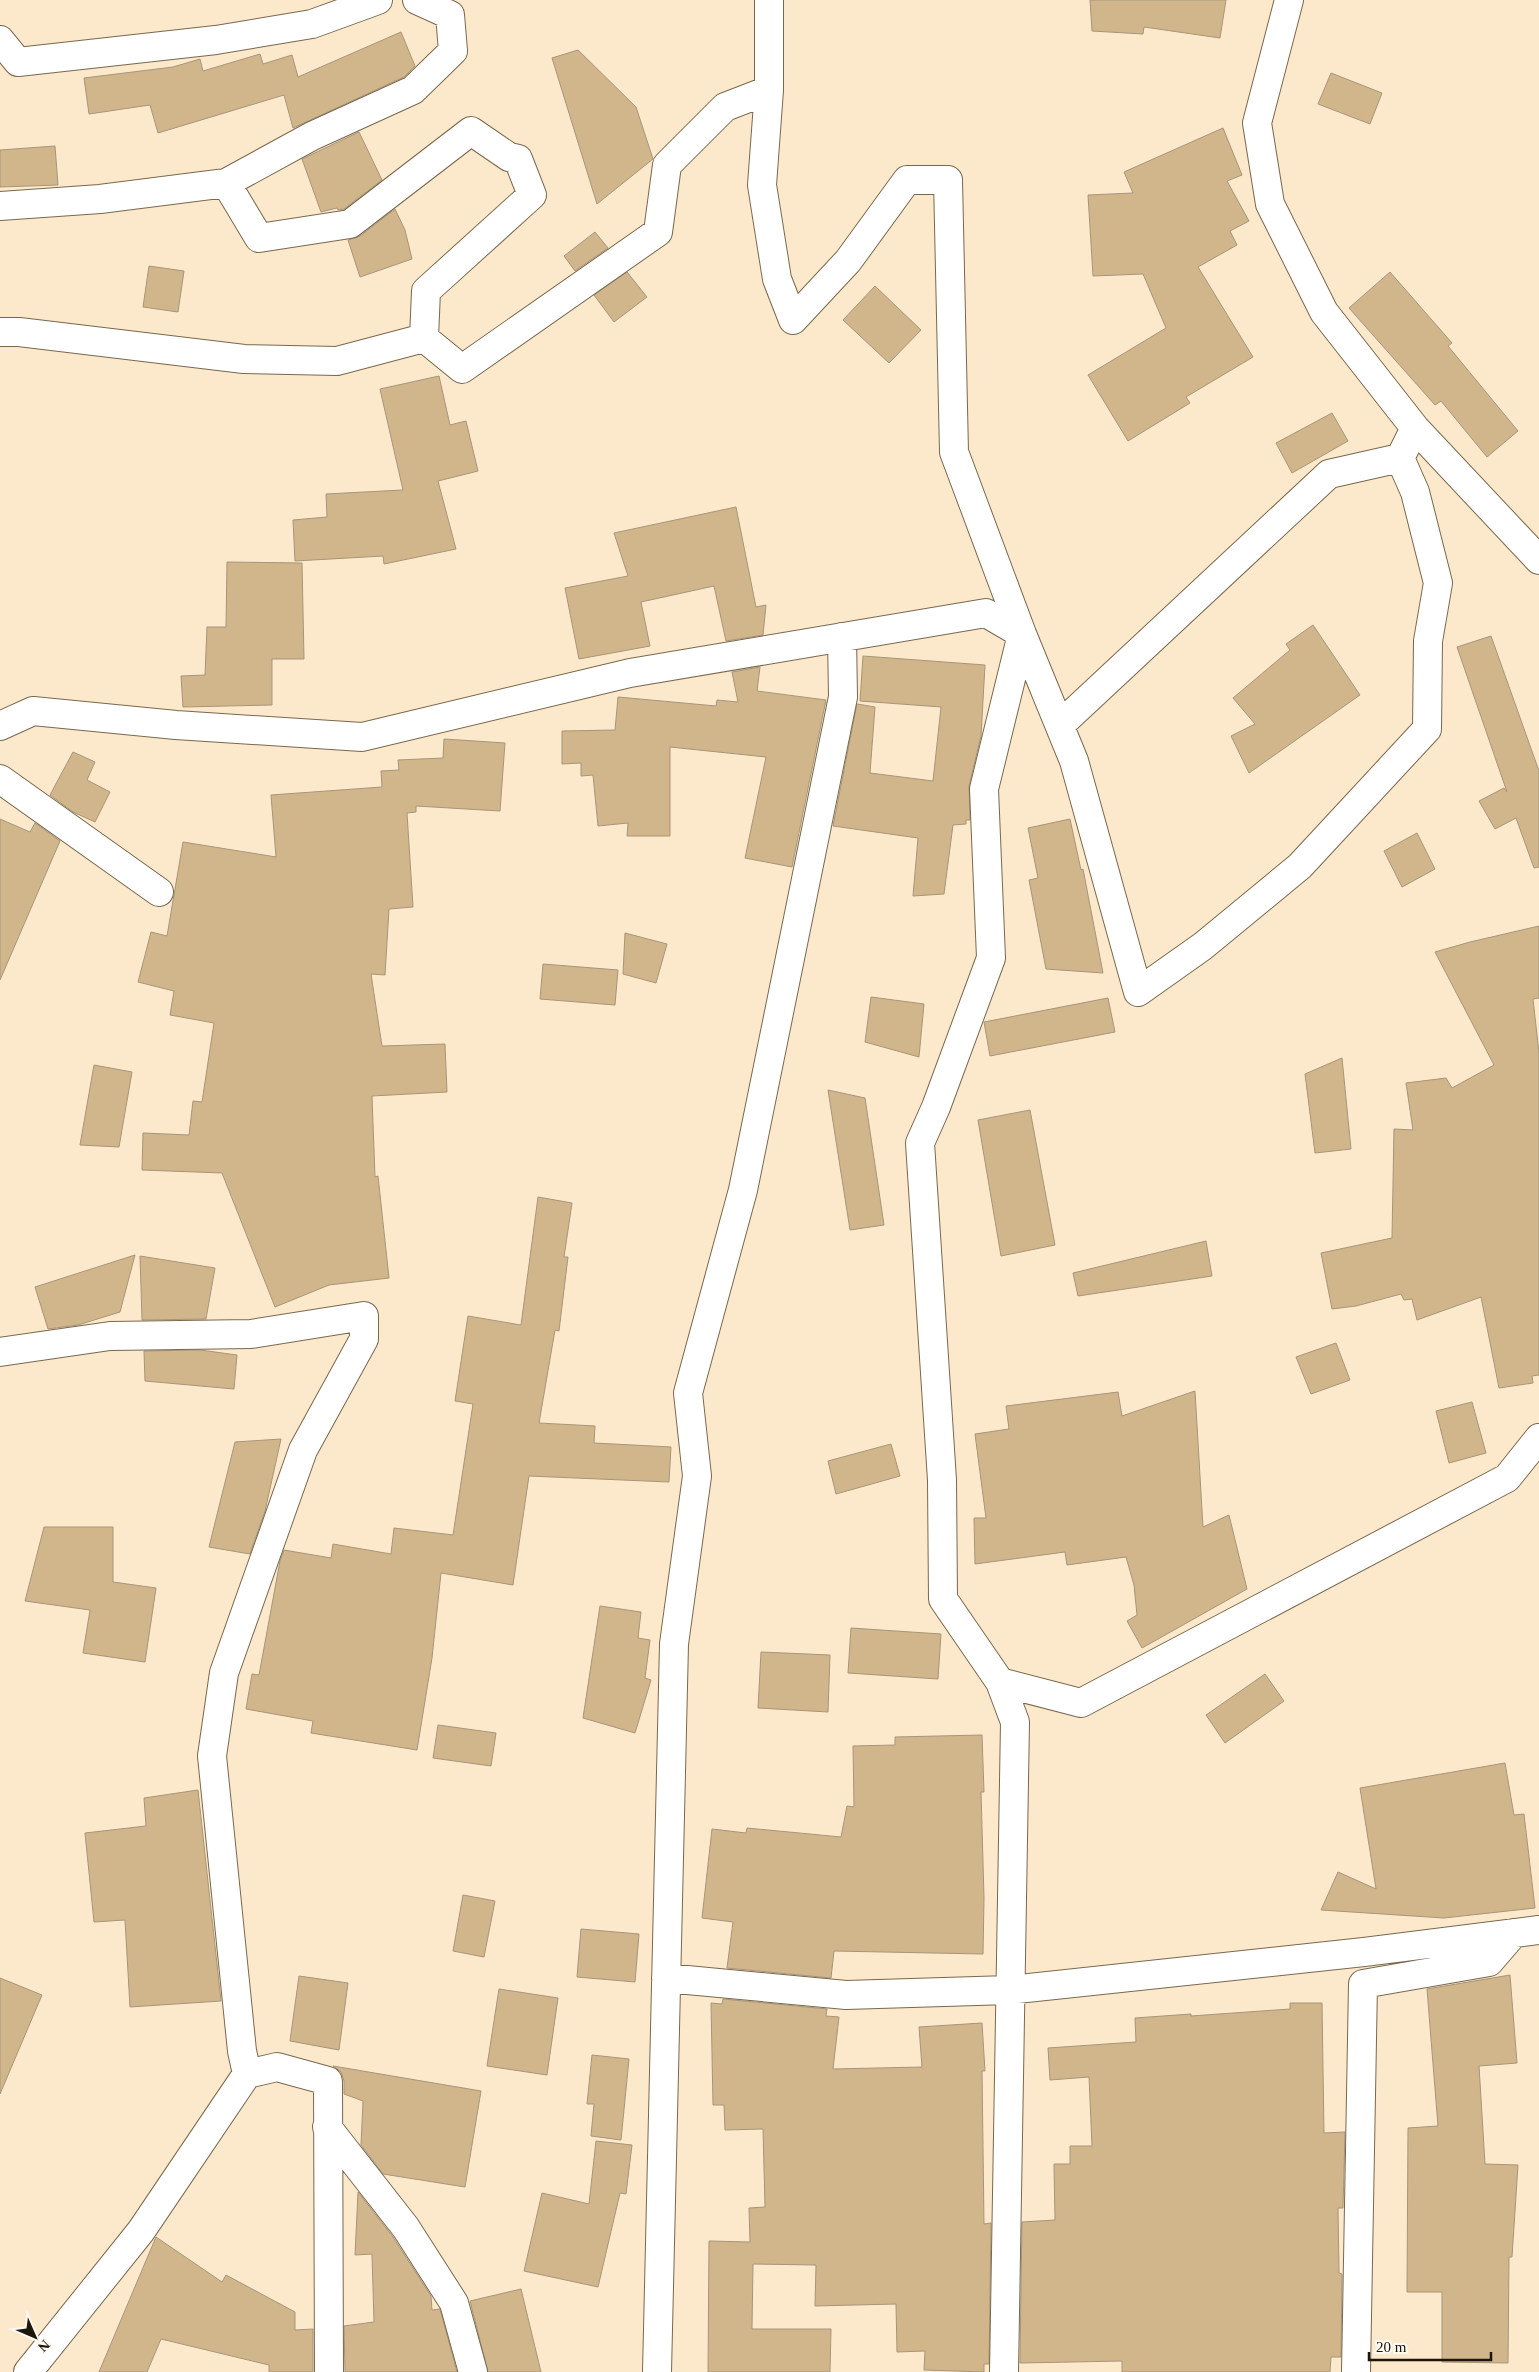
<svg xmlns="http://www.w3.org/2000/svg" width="1539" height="2372" viewBox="0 0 1539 2372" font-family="'Times New Roman',serif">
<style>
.building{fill:#d1b68c;stroke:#a7957a}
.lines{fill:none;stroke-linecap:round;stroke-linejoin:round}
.minor-casing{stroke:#79684e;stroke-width:30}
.minor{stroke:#fff;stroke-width:28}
</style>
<rect width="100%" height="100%" fill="#fce9cb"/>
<path class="building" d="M 1090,0 L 1226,0 L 1220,38 L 1144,27 L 1143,34 L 1092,31 Z
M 401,32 L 415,66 L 404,77 L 293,128 L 284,95 L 158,133 L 150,105 L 89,114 L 84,78 L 173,67 L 200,59 L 203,71 L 260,54 L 263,64 L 292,55 L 298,77 Z
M 578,50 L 636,107 L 653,159 L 597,204 L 552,58 Z
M 1331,73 L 1382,93 L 1370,124 L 1318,104 Z
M 1223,128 L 1242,175 L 1227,181 L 1249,221 L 1230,231 L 1237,245 L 1198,267 L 1253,357 L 1186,397 L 1190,403 L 1128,441 L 1088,375 L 1166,328 L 1143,274 L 1093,276 L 1088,195 L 1133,193 L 1124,172 Z
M 359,132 L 382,180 L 344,209 L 338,210 L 337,208 L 321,212 L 302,159 Z
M 55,146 L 58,185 L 0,187 L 0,150 Z
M 395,209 L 405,230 L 412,259 L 360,277 L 348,240 L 360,236 Z
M 595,232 L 608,248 L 575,271 L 564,256 Z
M 149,266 L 184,271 L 178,312 L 143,307 Z
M 627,272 L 647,297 L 614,322 L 594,295 Z
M 1390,272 L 1452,343 L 1448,346 L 1518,431 L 1487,457 L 1441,401 L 1435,405 L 1349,308 Z
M 875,286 L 921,330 L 889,363 L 843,320 Z
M 439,376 L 450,425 L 466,421 L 478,471 L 438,481 L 456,549 L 384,564 L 383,556 L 295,561 L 293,520 L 327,517 L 326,494 L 403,490 L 380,389 Z
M 1332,413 L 1348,441 L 1292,473 L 1276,443 Z
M 736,507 L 756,607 L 766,605 L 763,635 L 726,641 L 714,586 L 641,602 L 650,646 L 579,659 L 565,588 L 628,576 L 614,533 Z
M 227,562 L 302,563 L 304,659 L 272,659 L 272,705 L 183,707 L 181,676 L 205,675 L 207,627 L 226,627 Z
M 1313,625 L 1360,695 L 1249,773 L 1231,736 L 1255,724 L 1233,698 L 1290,650 L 1286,644 Z
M 1491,636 L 1539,771 L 1539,867 L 1534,868 L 1516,818 L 1495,829 L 1479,801 L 1504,788 L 1507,792 L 1457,647 Z
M 863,656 L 985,665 L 981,736 L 969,786 L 970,820 L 966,820 L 966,824 L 953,825 L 944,894 L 913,896 L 918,838 L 833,826 L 857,704 L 875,707 L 870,773 L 933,781 L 941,707 L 860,701 Z
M 760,667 L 757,691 L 826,700 L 792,867 L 745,858 L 766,757 L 670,747 L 670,836 L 627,836 L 628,823 L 598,826 L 593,775 L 581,776 L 581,763 L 562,764 L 562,731 L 615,730 L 618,697 L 716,706 L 717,700 L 738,702 L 732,672 Z
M 444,739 L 505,743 L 500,811 L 416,806 L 416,812 L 407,813 L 413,907 L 389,909 L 385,975 L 371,974 L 382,1046 L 445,1044 L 447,1092 L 372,1096 L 375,1177 L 378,1176 L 389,1278 L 329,1285 L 275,1307 L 222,1173 L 142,1170 L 143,1133 L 189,1135 L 193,1101 L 202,1102 L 214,1023 L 170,1015 L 174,991 L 138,982 L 151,932 L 167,936 L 183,842 L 276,857 L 271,795 L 382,787 L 381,771 L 399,770 L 398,760 L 443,758 Z
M 73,752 L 95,762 L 87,780 L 110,792 L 95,822 L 73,812 L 50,795 Z
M 0,819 L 30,832 L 35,823 L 60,841 L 0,980 Z
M 1070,819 L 1081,870 L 1083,869 L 1103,973 L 1046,969 L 1029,880 L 1038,878 L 1028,828 Z
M 1417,833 L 1435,869 L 1402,887 L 1384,851 Z
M 1539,926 L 1539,998 L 1533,999 L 1539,1053 L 1539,1375 L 1532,1376 L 1533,1383 L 1499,1388 L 1481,1297 L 1417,1320 L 1412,1299 L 1404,1300 L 1401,1294 L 1356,1306 L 1332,1309 L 1321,1253 L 1392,1238 L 1394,1129 L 1413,1130 L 1406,1083 L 1446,1078 L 1452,1088 L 1494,1065 L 1435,952 L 1470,942 Z
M 625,933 L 667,944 L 656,983 L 623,974 Z
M 543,964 L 618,970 L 615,1005 L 540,999 Z
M 871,997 L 924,1004 L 919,1057 L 865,1042 Z
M 1108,998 L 1115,1032 L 990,1056 L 984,1022 Z
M 1342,1058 L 1351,1149 L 1315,1153 L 1305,1074 Z
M 94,1065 L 132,1072 L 119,1147 L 80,1145 Z
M 828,1090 L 865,1098 L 884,1225 L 850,1230 Z
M 1030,1110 L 1055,1245 L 1001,1256 L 978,1120 Z
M 538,1197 L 572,1203 L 564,1257 L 568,1257 L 559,1331 L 555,1330 L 539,1423 L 595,1426 L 594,1443 L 671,1447 L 669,1482 L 529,1476 L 513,1585 L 441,1573 L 432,1658 L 417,1750 L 311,1733 L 313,1721 L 246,1709 L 252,1674 L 259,1675 L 280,1561 L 284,1550 L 331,1558 L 333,1544 L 391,1554 L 394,1528 L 453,1535 L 473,1404 L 455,1401 L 468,1316 L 521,1325 Z
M 1206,1241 L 1212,1276 L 1078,1296 L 1073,1273 Z
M 135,1255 L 120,1312 L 78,1325 L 48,1329 L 35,1287 Z
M 140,1256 L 215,1268 L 206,1319 L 142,1320 Z
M 1336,1343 L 1350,1380 L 1311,1394 L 1296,1357 Z
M 200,1350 L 237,1355 L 234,1389 L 145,1381 L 144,1351 Z
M 1195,1391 L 1203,1527 L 1229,1515 L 1247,1589 L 1142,1648 L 1127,1621 L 1137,1615 L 1134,1585 L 1126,1557 L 1067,1565 L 1065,1552 L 975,1564 L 974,1518 L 986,1518 L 975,1434 L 1009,1429 L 1006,1406 L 1118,1392 L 1122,1416 Z
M 1472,1402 L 1486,1453 L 1449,1463 L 1436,1411 Z
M 281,1439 L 265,1511 L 250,1554 L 209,1547 L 235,1442 Z
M 891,1444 L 900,1476 L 836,1494 L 828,1461 Z
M 44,1527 L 113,1527 L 113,1582 L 156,1588 L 145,1662 L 83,1653 L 90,1610 L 25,1601 Z
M 600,1606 L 641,1612 L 638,1638 L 650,1640 L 645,1678 L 651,1680 L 635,1733 L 583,1718 Z
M 851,1628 L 941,1634 L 938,1679 L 848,1673 Z
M 761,1652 L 830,1655 L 828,1712 L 758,1708 Z
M 1265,1674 L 1284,1701 L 1225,1743 L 1206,1715 Z
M 438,1725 L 496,1733 L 491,1766 L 433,1758 Z
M 982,1735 L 984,1792 L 981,1792 L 984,1898 L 983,1954 L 834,1951 L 831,1978 L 727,1968 L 733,1922 L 702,1918 L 712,1829 L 746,1833 L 747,1828 L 841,1837 L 847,1806 L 854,1807 L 853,1746 L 895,1745 L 895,1737 Z
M 1505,1763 L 1514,1815 L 1524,1814 L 1535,1908 L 1444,1918 L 1321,1910 L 1338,1872 L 1376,1889 L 1360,1788 Z
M 198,1790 L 221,2001 L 130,2007 L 125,1920 L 94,1922 L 85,1833 L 146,1826 L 144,1798 Z
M 463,1895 L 495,1901 L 484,1957 L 453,1951 Z
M 581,1929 L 639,1934 L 635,1982 L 577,1977 Z
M 1510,1975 L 1517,2063 L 1479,2066 L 1485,2164 L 1518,2165 L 1512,2257 L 1509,2257 L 1508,2363 L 1442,2362 L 1442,2292 L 1407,2292 L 1408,2128 L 1438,2126 L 1427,1989 Z
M 299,1976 L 348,1983 L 339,2050 L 290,2041 Z
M 0,1978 L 42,1995 L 0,2094 Z
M 499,1989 L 558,1998 L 547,2075 L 487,2066 Z
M 723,1999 L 827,2009 L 826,2016 L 839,2017 L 833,2069 L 922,2067 L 919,2027 L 982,2023 L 985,2071 L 982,2071 L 984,2224 L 991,2223 L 989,2364 L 984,2364 L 984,2372 L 924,2370 L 925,2351 L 897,2352 L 896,2304 L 815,2306 L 816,2265 L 753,2264 L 752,2329 L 831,2329 L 830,2372 L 708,2372 L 709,2241 L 750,2242 L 749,2208 L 765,2207 L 763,2129 L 725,2130 L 724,2105 L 713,2105 L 711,2003 L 722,2004 Z
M 1290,2003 L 1322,2003 L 1324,2133 L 1345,2132 L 1343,2208 L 1338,2208 L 1339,2273 L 1342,2274 L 1341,2357 L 1331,2357 L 1330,2372 L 1122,2372 L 1122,2361 L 1020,2363 L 1022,2222 L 1055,2220 L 1054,2164 L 1070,2164 L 1070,2146 L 1092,2146 L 1089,2077 L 1050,2080 L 1048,2048 L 1136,2042 L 1135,2018 L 1191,2014 L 1191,2016 L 1290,2009 Z
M 592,2055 L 629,2059 L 621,2140 L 591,2136 L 594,2104 L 587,2104 Z
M 333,2066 L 481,2091 L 465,2187 L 383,2174 L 361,2145 L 363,2101 L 344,2094 L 344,2081 L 341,2072 Z
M 596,2141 L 632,2145 L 626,2194 L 620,2193 L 598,2287 L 524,2271 L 542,2193 L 589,2204 Z
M 358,2192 L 393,2237 L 431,2296 L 432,2310 L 440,2309 L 457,2372 L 345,2372 L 344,2326 L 374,2322 L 372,2254 L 355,2255 Z
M 156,2237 L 222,2282 L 226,2275 L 295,2312 L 295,2330 L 313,2329 L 313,2372 L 269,2372 L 269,2365 L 161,2339 L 147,2372 L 99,2372 Z
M 521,2289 L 541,2372 L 488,2372 L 470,2301 Z"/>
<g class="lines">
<defs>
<path id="minor" d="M 417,0 L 450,15 L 453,51 L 413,90 L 312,136 L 226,183 L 259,238 L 350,224 L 471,131 L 509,157 L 518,159 L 532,195 L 426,291 L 424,338 L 462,369 L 658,232 L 667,165 L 725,107 L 769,90
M 769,0 L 769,90 L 762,185 L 777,279 L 793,320 L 848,261 L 907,180 L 948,180 L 954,452 L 1022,634 L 1074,761 L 1138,992 L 1203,946 L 1300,866 L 1427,729 L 1428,641 L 1438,583 L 1415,492 L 1400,458 L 1415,428 L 1539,560
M 1289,0 L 1257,123 L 1270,204 L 1324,312 L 1415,428
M 0,40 L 18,62 L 216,40 L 312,24 L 378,0
M 0,206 L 100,199 L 226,183
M 0,332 L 19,332 L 244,359 L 337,361 L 424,338
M 1060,725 L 1329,474 L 1400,458
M 0,726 L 33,711 L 176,725 L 362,737 L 630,673 L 986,613 L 1022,634 L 984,789 L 991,958 L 936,1107 L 920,1143 L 942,1480 L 943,1599 L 1000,1682 L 1015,1722 L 1004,2372
M 0,779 L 159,892
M 0,1352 L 110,1336 L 251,1334 L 364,1316 L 364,1339 L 303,1450 L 224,1673 L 212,1756 L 242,2051 L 247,2074
M 1000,1682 L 1081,1703 L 1507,1478 L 1539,1438
M 666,1978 L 846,1995 L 1009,1990 L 1364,1952 L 1539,1930
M 327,2127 L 406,2228 L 454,2303 L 473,2372
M 28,2372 L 141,2231 L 247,2074 L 277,2067 L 328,2081 L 329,2372
M 657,2372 L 674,1644 L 697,1476 L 688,1393 L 743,1190 L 843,697 L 842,637
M 1356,2372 L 1363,1984 L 1489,1962 L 1514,1933"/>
</defs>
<use href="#minor" class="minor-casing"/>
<use href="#minor" class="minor"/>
</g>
<g transform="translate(35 2337) rotate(135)" stroke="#fcf8f2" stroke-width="4" paint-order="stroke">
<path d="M0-4L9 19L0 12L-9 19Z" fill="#1c160b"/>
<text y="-8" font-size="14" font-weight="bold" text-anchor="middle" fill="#1c160b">N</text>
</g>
<path d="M1369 2352v8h122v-8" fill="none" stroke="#1c160b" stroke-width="2.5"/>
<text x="1376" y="2352" font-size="15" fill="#1c160b" stroke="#fcf8f2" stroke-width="4" paint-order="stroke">20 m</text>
</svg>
